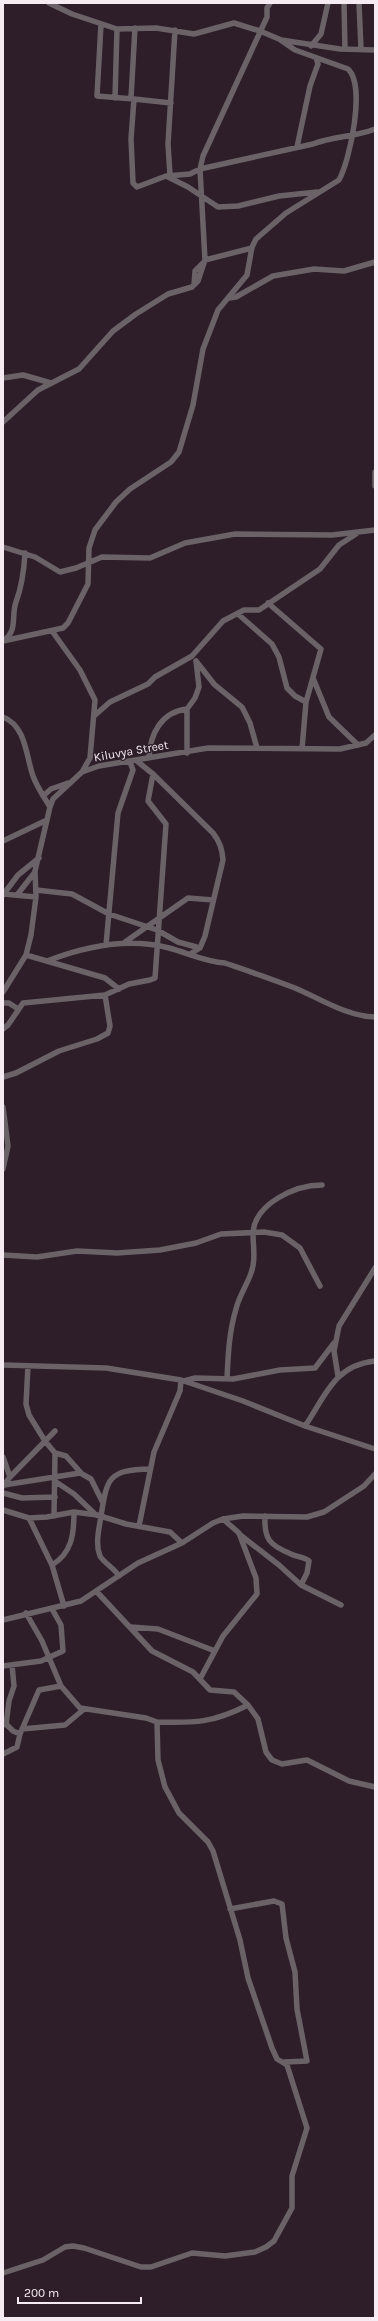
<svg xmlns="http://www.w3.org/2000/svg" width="378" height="2321" viewBox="0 0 378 2321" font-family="Karla,sans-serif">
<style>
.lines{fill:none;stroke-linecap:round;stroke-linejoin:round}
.minor{stroke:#6a6267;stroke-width:5.5}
.labels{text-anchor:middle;stroke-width:3;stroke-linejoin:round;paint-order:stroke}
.street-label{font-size:12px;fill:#f6ebf3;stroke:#2d1e29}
</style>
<rect width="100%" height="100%" fill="#2d1e29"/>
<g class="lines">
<path class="minor" d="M 344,3 L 345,49
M 359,3 L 361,49
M 101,24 L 97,96 L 134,99 L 131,139 L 133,183 L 137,187 L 166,176 L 190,174 L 200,169 L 313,144 C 334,136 355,137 375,129
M 281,40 L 340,49 L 375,50
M 311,46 L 321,34 L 328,3
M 115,98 L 117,29
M 131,98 L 135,28
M 134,99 L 171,103
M 297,147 L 310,86 L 318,64 L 316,58
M 170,175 L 168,144 L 175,30
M 168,177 L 188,187 L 218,207 L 238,206 L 279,196 L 317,192
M 205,260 L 252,248
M 194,285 L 195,271 L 204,262
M 229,298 L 236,297 L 273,276 L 314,269 L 344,271 L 375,262
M 3,378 L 23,375 L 51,383
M 3,422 L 38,390 L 79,369 L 113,331 L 136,314 L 168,294 L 192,287 L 198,281 L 205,260 L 200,169 L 203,156 L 267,17 L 267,8 L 270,3
M 375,472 L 375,486
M 3,547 L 35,557 L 60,572 L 76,568 L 102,557 L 150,558 L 185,543 L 235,534 L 332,535 L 375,530
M 268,603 L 321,649 L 306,702 L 302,749
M 238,614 L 272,644 L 279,657 L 287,688 L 295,696 L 306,702
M 52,631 L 80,670 L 95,700 L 90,758 L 82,772
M 4,640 C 18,631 11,615 16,602 C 22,586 24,571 25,553
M 3,641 L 63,628 L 68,623 L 88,584 L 89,548 L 95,530 L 116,502 L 130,489 L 171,462 L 179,452 L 193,405 L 203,349 L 218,310 L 247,275 L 252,247 L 256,239 L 286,213 L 339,180 C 350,160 366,85 348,69 L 295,50 L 279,39 L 260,31 L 234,23 L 194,34 L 156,28 L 117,29 L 72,14 L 49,3
M 196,661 L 214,684 L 242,707 L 250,723 L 257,748
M 313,678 L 329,717 L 358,745
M 94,716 L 110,702 L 148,684 L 155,677 L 192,656 L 223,621 L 244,610 L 259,610 L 320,569 L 339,545 L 356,534
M 3,717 C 26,726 26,756 33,776 C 37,787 44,797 50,807
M 187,753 L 187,709 L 195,698 L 199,687 L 196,661
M 149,758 C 150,734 161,712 187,709
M 153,774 L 213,833 C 220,842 222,849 223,860 L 205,936 L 200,948 L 190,954
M 43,796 L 51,789 L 68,783
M 3,841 L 47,820
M 36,890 L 72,894 L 109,914 L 157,930 L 178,942 L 200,948
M 3,894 L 36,897
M 3,895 L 18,875 L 39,858
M 17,895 L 35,872
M 125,942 L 188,898 L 213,900
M 106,945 L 118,813 L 133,770 L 130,762
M 26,955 L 105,978 L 119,989
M 47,961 C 86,946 128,937 169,948 C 188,953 206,962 225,963 C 248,971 272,979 295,988 C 321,999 346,1016 375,1017
M 3,992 L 26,955 L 31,935 L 36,897 L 35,871 L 50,807 L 53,799 L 82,772 L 99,766 L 208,748 L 340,749 L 366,743 L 375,735
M 3,1003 L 9,1003 L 18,1009
M 3,1029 L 8,1025 L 23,1003 L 105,995 L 129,984 L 150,980 L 155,978 L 166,824 L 148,801 L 153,774 L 137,761
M 3,1077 L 16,1073 L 59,1051 L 97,1039 L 108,1033 L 110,1026 L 105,995
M 3,1107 L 8,1146 L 3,1169
M 3,1255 L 37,1257 L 77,1251 L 117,1253 L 160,1250 L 196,1243 L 221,1234 L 264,1232 L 282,1235 L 300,1248 L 320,1286
M 3,1365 L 106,1368 L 181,1380 L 243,1401 L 305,1426 L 375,1449
M 28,1366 L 26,1404 L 29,1415 L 45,1441 L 55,1453 L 66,1456 L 82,1474 L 91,1479 L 103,1503
M 338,1376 L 334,1351 L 339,1326 L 375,1268
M 227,1379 C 228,1356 229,1332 236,1309 C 239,1296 247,1285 251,1273 C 256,1260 253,1247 253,1233 C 255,1203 296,1185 322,1185
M 184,1381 L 195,1378 L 233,1379 L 280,1370 L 315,1368 L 334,1343
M 305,1426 C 325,1397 334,1365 375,1361
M 3,1457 L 10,1477
M 56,1482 L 74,1494 L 96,1515
M 4,1485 L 80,1473
M 3,1486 L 10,1477 L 55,1431
M 3,1493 L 22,1498 L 55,1497
M 3,1510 L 29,1518 L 47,1517 L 74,1512 L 97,1515 L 126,1524 L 170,1532 L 182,1543
M 54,1516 L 55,1453
M 265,1516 C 264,1539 269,1545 291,1554 C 297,1557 304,1557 309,1561 L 307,1573 L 301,1585
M 29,1518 L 52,1565 L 64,1606
M 139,1526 L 154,1452 L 180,1391 L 181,1380
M 239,1534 L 279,1565 L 301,1585 L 341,1605
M 52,1565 C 72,1553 74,1534 74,1512
M 119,1576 C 114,1568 104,1563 100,1556 C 95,1544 99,1529 101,1516 C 107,1478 108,1470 150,1469
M 97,1592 L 152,1651 L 193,1672 L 210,1690 L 234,1692 L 248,1705 L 258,1719 L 266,1752 L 272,1760 L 282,1764 L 307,1760 L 349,1781 L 375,1787
M 3,1620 L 81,1601 L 138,1563 L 182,1543 L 213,1523 L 223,1519 L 243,1516 L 307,1517 L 324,1512 L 364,1486 L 375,1474
M 131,1627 L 158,1629 L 215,1651
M 3,1666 L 41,1661 L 63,1651 L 61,1625 L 52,1609
M 200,1679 L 223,1636 L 257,1594 L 256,1578 L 239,1533 L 223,1519
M 4,1722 L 13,1731 L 20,1734
M 157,1722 C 195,1723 213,1723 248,1705
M 6,1725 L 9,1701 L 14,1686 L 12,1665
M 22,1729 L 65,1725 L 83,1710
M 3,1754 L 17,1747 L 20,1734 L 39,1690 L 61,1686
M 230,1909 L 274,1901 L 282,1904 L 286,1938 L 295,1972 L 297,2009 L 307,2061 L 285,2062
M 3,2273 L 43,2260 L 65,2247 L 73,2246 L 84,2248 L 141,2267 L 151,2267 L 192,2253 L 225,2256 L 255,2252 L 266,2247 L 274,2241 L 292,2208 L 292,2176 L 307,2128 L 287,2065 L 277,2059 L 272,2048 L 248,1978 L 240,1940 L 213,1851 L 208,1842 L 179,1813 L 165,1787 L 158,1760 L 157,1722 L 146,1718 L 80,1708 L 61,1686 L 42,1641 L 26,1613"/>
</g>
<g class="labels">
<g class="street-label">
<text transform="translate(131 751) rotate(-10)" y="4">Kiluvya Street</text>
</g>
</g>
<rect width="378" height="2321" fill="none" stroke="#f6ebf3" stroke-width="8"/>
<path d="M18 2297v6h123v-6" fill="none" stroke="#f6ebf3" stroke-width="2"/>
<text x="24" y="2297" font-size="12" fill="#f6ebf3" stroke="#2d1e29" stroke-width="3" paint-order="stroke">200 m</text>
</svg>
